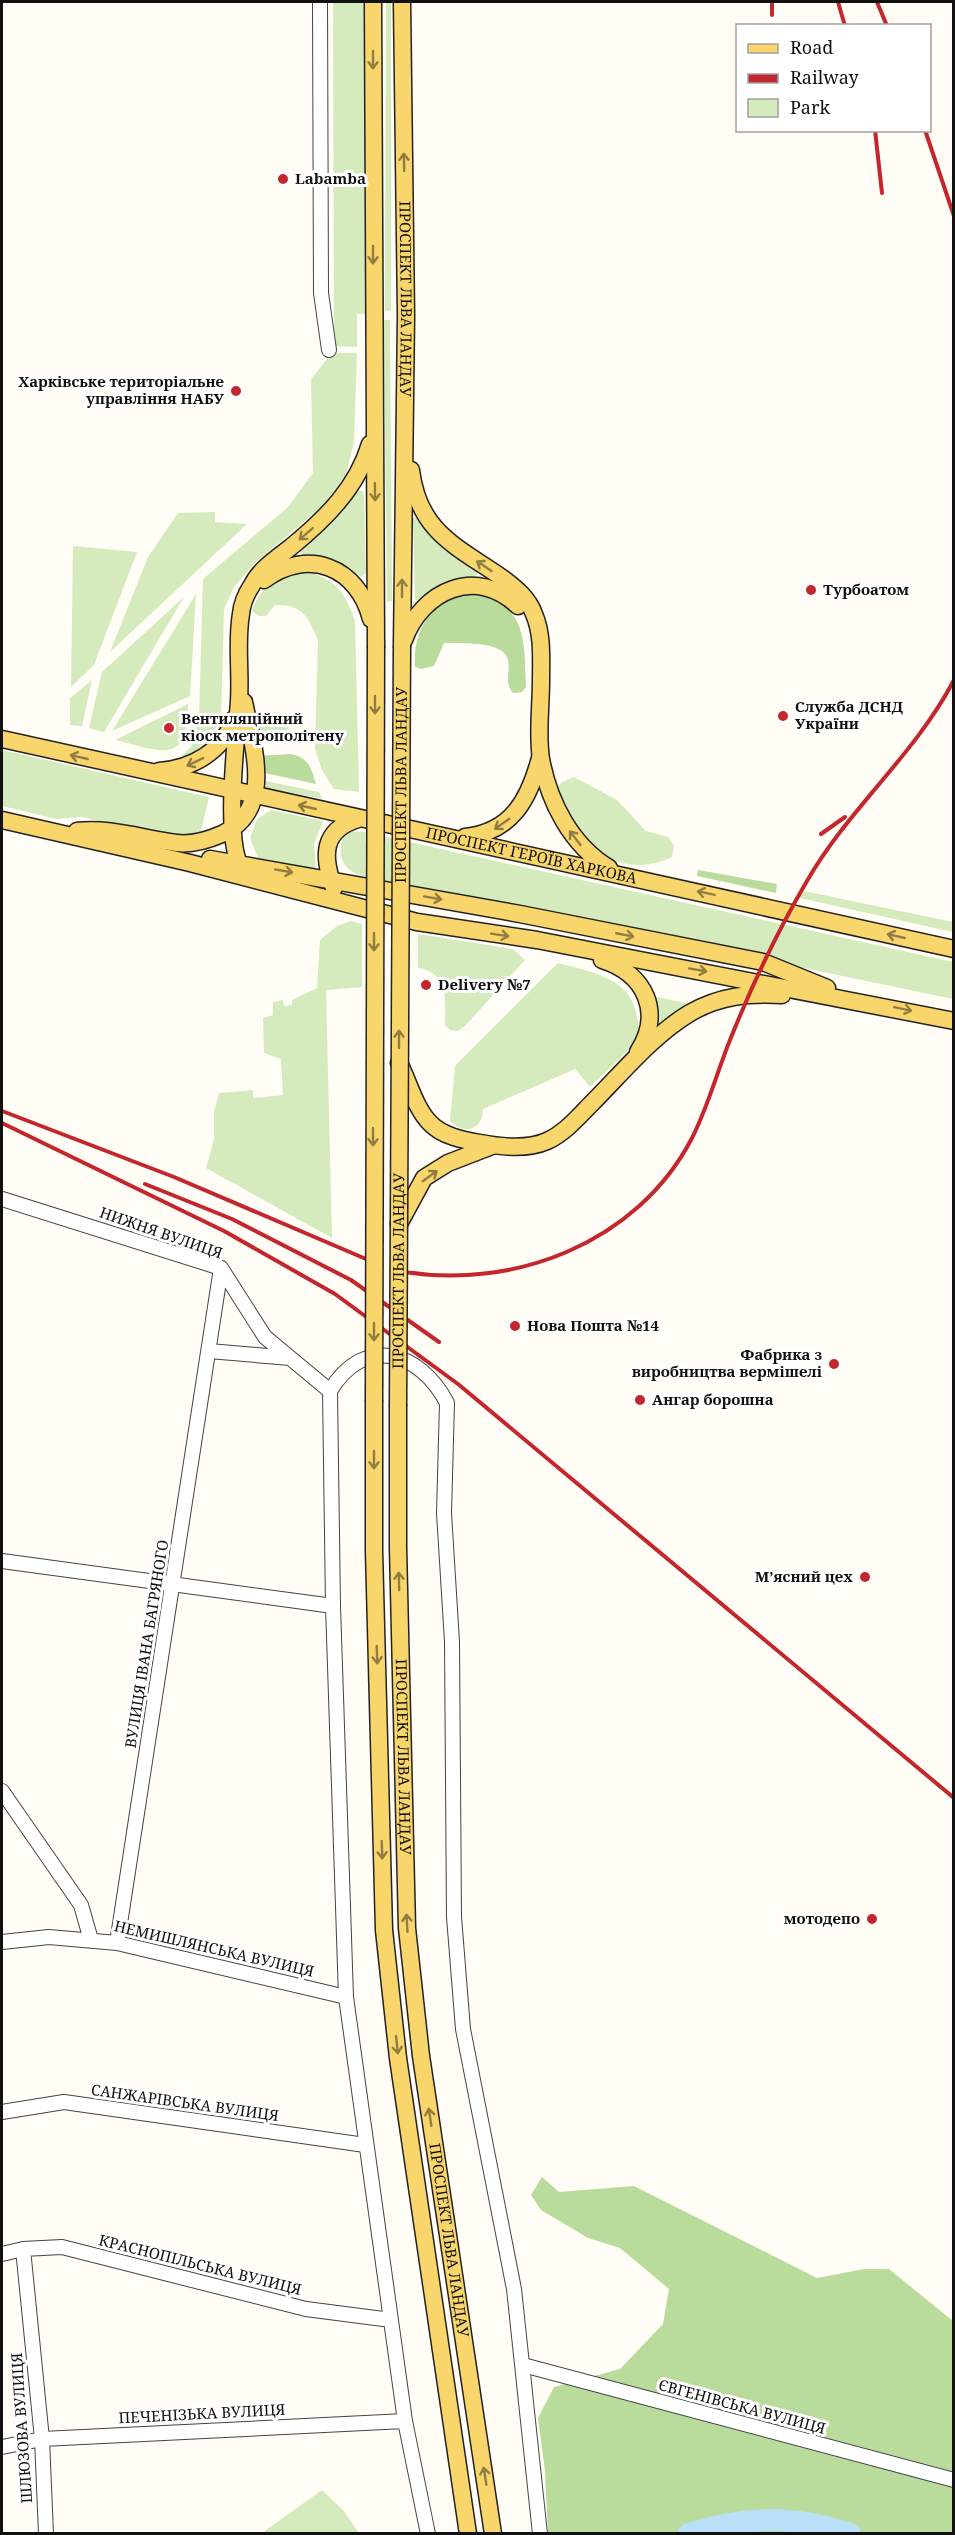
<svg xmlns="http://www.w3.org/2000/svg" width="955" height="2535" viewBox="0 0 955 2535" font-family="'Noto Serif',serif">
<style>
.green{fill:#d5ebbd}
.forest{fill:#b9dc9c}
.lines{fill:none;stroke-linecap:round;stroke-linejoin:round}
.river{stroke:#b9e0f7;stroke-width:22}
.minor-casing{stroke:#444;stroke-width:16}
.major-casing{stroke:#222;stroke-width:19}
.minor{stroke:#fff;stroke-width:14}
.major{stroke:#f9d66b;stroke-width:16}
.rail{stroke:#c4262e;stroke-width:4}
.major-bridge-casing{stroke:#222;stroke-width:19;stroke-linecap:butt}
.major-bridge{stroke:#f9d66b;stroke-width:16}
.oneway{stroke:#917d42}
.poi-dot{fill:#c4262e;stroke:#fff;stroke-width:2}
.labels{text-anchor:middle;stroke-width:6;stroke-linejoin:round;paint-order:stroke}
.poi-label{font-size:15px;font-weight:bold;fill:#111;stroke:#fff;text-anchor:start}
.street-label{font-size:15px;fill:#111;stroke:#fff}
</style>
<rect width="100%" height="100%" fill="#fffdf5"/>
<path class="green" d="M 333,2 L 368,2 L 365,314 L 357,314 L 357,347 L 334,346 Z
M 386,2 L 391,2 L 391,311 L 385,311 Z
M 384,320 L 390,320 L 392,601 L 387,602 Z
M 332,353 L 357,353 L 354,442 L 346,474 L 324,505 L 256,562 L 234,587 L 224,609 L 221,716 C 214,734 203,745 189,757 L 181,756 L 191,747 L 199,720 L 203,579 L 288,507 L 313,473 L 311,379 Z
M 356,490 L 363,491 L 364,496 L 366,573 L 360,577 L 333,561 L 304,557 L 300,552 Z
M 215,512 L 215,522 L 247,524 L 110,652 L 148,557 L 178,513 Z
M 417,517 L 443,549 L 476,569 L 478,575 L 455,581 L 420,602 L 415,599 L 413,522 L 413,518 Z
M 73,546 L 137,552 L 94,665 L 71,687 Z
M 306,571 C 338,582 343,589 355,621 L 359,792 L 334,789 L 322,770 L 315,749 L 318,640 C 307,615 303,605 275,605 L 266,616 L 259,616 L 252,611 C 260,585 281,577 306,571 Z
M 196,594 L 190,696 L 112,731 Z
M 184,597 L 104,732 L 89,728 L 102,672 Z
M 92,680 L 82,726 L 70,725 L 70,698 Z
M 188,704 C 188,767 161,751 115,740 Z
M259 727a15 15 0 1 1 30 0a15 15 0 1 1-30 0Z
M 2,750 L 209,797 L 200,835 L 143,832 L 82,817 L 56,819 L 2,806 Z
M 574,777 L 617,800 L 646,831 L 668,837 L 674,846 L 672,857 C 665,861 658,862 650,864 C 601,872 571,828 557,787 L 562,782 Z
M 261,780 L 319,792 L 322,799 L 264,787 Z
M 271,810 L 323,821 L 314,844 L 316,869 L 258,858 L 250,838 L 257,819 Z
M 349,831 L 364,832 L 953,962 L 953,999 L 359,875 C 340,867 337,853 344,834 Z
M 804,891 L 953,922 L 953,932 L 800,898 Z
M 351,921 L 362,924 L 362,987 L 326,990 L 332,1238 L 206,1168 L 214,1140 L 214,1112 L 219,1093 L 253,1090 L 253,1098 L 283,1095 L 281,1059 L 264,1053 L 263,1018 L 273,1015 L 273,1002 L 283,1000 L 284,1006 L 292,1005 L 292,1000 L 317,988 L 320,940 L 337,926 Z
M 418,934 L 513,949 L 525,960 L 465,1026 L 458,1031 L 450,1030 L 445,1025 C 445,1000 450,973 418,968 Z
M 558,963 C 591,972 631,977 637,1017 C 639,1025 639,1033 635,1040 C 625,1057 605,1072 590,1087 L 575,1069 L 483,1109 C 483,1131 463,1135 450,1121 L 455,1066 Z
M 649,995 L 689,1004 L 657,1031 Z
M 322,2490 L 344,2511 L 359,2533 L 262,2533 Z"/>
<path class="forest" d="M 476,593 C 528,605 524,643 526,687 L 522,692 L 513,693 C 503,682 512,670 507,657 C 501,641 458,643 444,643 L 434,666 L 421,669 L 415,667 C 413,625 434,598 476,593 Z
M 290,754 C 308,757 311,767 316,784 L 260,772 L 258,756 Z
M 698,870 L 777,884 L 776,893 L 697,876 Z
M 542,2177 L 559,2192 L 634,2186 L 817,2278 L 864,2269 L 889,2269 L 953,2321 L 953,2533 L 548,2533 L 545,2471 L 538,2418 L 554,2387 L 620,2369 L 663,2324 L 669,2289 L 620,2248 L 588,2238 L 541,2210 L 531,2195 Z"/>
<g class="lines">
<path class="river" d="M 689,2534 C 748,2516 791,2515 850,2534"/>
<defs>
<path id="minor" d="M 320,2 L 321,293 L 329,350
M 2,1199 L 221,1268 L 265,1337 L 330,1391
M 209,1351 L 290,1358
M 2,1561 L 333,1606
M 2,1791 L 81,1905 L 91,1940
M 2,1942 L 49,1937 L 117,1943 L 346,1997
M 117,1943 L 221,1268
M 2,2112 L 64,2102 L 365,2145
M 23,2249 L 42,2439 L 46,2534
M 2,2254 L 23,2249 L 62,2247 L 306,2309 L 391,2320
M 523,2365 L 954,2480
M 2,2447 L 42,2439 L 405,2421
M 428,2534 L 405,2421 L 346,1997 L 333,1606 L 330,1391 C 364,1334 420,1351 447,1403 L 444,1513 L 452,1642 L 454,1917 L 463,2029 L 514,2289 L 540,2534"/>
<g id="major">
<path d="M 373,2 L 376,646"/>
<path id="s1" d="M 402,2 L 406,315 L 402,646"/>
<path d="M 411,470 C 418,531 456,546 501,577 C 514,587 528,597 534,614 C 543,635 541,659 541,681 C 541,706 537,734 541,759 C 549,802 571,845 609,868"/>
<path d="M 264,580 C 308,547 358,567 371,619"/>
<path d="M 404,640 C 422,590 477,566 518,606"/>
<path id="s2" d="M 2,739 L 954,949"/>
<path d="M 159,771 C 192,769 223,751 234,719"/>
<path d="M 2,820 L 190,863 L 417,922 L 537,940 L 954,1021"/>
<path d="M 77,831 C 110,827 144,839 177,843 C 193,845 208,840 222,834 C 275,810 253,746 244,702"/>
<path d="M 465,837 C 512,832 529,799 540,758"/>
<path d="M 210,859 L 520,914 L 763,962 L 827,988"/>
<path d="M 244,871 C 222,850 237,733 239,701 C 241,672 236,642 241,614 C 242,603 246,594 252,585 C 260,569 277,558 291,547 C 325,519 357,488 370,444"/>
<path d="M 334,888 C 322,856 322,830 358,819"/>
<path d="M 602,960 C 646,974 663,1013 638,1052"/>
<path d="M 399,1063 C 409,1082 415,1108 430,1123 C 442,1136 463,1140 480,1143 C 501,1147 527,1150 547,1141 C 565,1133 579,1116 592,1103 C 622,1073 653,1035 690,1013 C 719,996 749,993 782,995"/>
<path d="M 399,1224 L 424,1178 L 448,1163 L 492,1146"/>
<path d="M 374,1402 L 374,1551 L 384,1930 L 398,2058 L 468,2534"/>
<path id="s3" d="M 398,1406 L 398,1547 L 407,1928 L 421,2056 L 493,2534"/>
</g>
</defs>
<use href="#minor" class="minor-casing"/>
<use href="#major" class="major-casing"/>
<use href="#minor" class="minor"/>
<use href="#major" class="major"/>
<path class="rail" d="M 838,2 L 845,26
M 877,2 L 887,26
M 772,15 L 772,2
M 875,130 L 882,193
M 925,130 L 954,216
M 821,834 L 845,817
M 2,1111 L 174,1177 L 373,1262
M 2,1123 L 224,1231 L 335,1294 L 458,1384 L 954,1798
M 145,1184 L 232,1219 L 351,1280 L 439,1342
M 399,1271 C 512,1291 637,1244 692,1138 C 708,1107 717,1072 730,1040 C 752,985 777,932 807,881 C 849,808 914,756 954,680"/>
<defs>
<g id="major-bridge">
<path d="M 374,1402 L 376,646"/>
<path id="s4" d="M 398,1406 L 402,646"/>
</g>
</defs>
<use href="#major-bridge" class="major-bridge-casing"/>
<use href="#major-bridge" class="major-bridge"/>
</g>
<defs><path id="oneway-shaft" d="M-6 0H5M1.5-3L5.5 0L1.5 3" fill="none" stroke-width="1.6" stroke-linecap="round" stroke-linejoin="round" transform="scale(1.5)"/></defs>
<g class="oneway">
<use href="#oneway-shaft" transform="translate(373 60) rotate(90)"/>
<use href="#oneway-shaft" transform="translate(404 162) rotate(-91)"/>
<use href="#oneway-shaft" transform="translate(373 255) rotate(90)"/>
<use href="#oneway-shaft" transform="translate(375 492) rotate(89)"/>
<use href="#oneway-shaft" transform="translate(306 534) rotate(139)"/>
<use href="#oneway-shaft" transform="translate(484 566) rotate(-146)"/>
<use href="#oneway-shaft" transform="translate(402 588) rotate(-90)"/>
<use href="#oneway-shaft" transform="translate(375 705) rotate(90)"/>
<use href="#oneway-shaft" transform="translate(79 757) rotate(-167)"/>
<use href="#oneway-shaft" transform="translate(195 762) rotate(154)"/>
<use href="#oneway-shaft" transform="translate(307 807) rotate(-167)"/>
<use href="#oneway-shaft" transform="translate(502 824) rotate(145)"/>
<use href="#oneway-shaft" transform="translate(575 838) rotate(-128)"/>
<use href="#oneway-shaft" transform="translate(284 871) rotate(10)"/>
<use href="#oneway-shaft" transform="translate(706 893) rotate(-168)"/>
<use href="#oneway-shaft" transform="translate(433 898) rotate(10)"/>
<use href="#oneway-shaft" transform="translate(500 935) rotate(9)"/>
<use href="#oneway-shaft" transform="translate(625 935) rotate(11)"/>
<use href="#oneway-shaft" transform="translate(896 936) rotate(-167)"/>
<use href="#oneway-shaft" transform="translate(374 942) rotate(90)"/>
<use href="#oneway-shaft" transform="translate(698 970) rotate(10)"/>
<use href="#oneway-shaft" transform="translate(903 1009) rotate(12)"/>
<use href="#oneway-shaft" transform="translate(399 1039) rotate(-90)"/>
<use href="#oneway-shaft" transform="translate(373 1137) rotate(90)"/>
<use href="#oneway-shaft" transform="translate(430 1176) rotate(-36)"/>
<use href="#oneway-shaft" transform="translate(374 1332) rotate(90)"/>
<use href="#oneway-shaft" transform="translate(374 1460) rotate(90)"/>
<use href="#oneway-shaft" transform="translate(399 1581) rotate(-91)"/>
<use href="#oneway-shaft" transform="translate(377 1655) rotate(88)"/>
<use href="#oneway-shaft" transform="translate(382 1850) rotate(88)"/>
<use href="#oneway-shaft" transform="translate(407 1923) rotate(-93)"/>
<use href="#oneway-shaft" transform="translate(397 2045) rotate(84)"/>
<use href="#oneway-shaft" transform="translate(430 2117) rotate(-99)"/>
<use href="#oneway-shaft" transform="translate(485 2476) rotate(-99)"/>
</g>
<g class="poi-dot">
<circle cx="283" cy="179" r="6"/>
<circle cx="236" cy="391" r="6"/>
<circle cx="811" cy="590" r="6"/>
<circle cx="783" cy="716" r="6"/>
<circle cx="169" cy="728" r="6"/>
<circle cx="426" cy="985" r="6"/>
<circle cx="515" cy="1326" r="6"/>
<circle cx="834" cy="1364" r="6"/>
<circle cx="640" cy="1400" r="6"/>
<circle cx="865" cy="1577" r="6"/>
<circle cx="872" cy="1919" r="6"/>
</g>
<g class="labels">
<g class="poi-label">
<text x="295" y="184">Labamba</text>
<text x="224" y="387" text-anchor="end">Харківське територіальне<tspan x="224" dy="17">управління НАБУ</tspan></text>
<text x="823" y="595">Турбоатом</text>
<text x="795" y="712">Служба ДСНД<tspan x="795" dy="17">України</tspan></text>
<text x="181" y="724">Вентиляційний<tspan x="181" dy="17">кіоск метрополітену</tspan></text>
<text x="438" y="990">Delivery №7</text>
<text x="527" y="1331">Нова Пошта №14</text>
<text x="822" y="1360" text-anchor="end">Фабрика з<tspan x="822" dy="17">виробництва вермішелі</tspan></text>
<text x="652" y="1405">Ангар борошна</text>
<text x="853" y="1582" text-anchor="end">М’ясний цех</text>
<text x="860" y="1924" text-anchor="end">мотодепо</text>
</g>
<g class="street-label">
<text dy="5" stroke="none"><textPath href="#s1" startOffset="297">ПРОСПЕКТ ЛЬВА ЛАНДАУ</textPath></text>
<text dy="5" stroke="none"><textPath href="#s4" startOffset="621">ПРОСПЕКТ ЛЬВА ЛАНДАУ</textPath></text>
<text dy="5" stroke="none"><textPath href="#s2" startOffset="542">ПРОСПЕКТ ГЕРОЇВ ХАРКОВА</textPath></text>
<text transform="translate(161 1233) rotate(19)" y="5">НИЖНЯ ВУЛИЦЯ</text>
<text dy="5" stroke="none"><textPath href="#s4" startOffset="135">ПРОСПЕКТ ЛЬВА ЛАНДАУ</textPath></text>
<text transform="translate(147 1644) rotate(-81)" y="5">ВУЛИЦЯ ІВАНА БАГРЯНОГО</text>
<text dy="5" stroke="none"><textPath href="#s3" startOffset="351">ПРОСПЕКТ ЛЬВА ЛАНДАУ</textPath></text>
<text transform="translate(214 1949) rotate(13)" y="5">НЕМИШЛЯНСЬКА ВУЛИЦЯ</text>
<text transform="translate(185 2103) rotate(8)" y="5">САНЖАРІВСЬКА ВУЛИЦЯ</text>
<text dy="5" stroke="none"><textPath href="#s3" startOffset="837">ПРОСПЕКТ ЛЬВА ЛАНДАУ</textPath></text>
<text transform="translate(200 2265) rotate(14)" y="5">КРАСНОПІЛЬСЬКА ВУЛИЦЯ</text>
<text transform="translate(742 2407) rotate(15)" y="5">ЄВГЕНІВСЬКА ВУЛИЦЯ</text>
<text transform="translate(202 2414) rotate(-3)" y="5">ПЕЧЕНІЗЬКА ВУЛИЦЯ</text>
<text transform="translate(22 2428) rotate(-94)" y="5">ШЛЮЗОВА ВУЛИЦЯ</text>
</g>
</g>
<rect width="955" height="2535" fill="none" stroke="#111111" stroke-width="6"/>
<rect x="736" y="24" width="195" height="108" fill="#ffffff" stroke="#a0a0a0" stroke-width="1.5"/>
<rect x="748" y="44" width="30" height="9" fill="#f9d66b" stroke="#a0a0a0" stroke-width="1.5"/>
<text x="790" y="54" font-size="18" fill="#111111">Road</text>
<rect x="748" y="74" width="30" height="9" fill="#c4262e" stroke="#a0a0a0" stroke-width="1.5"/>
<text x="790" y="84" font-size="18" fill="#111111">Railway</text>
<rect x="748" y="99" width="30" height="18" fill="#d5ebbd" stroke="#a0a0a0" stroke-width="1.5"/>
<text x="790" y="114" font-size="18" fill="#111111">Park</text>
</svg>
